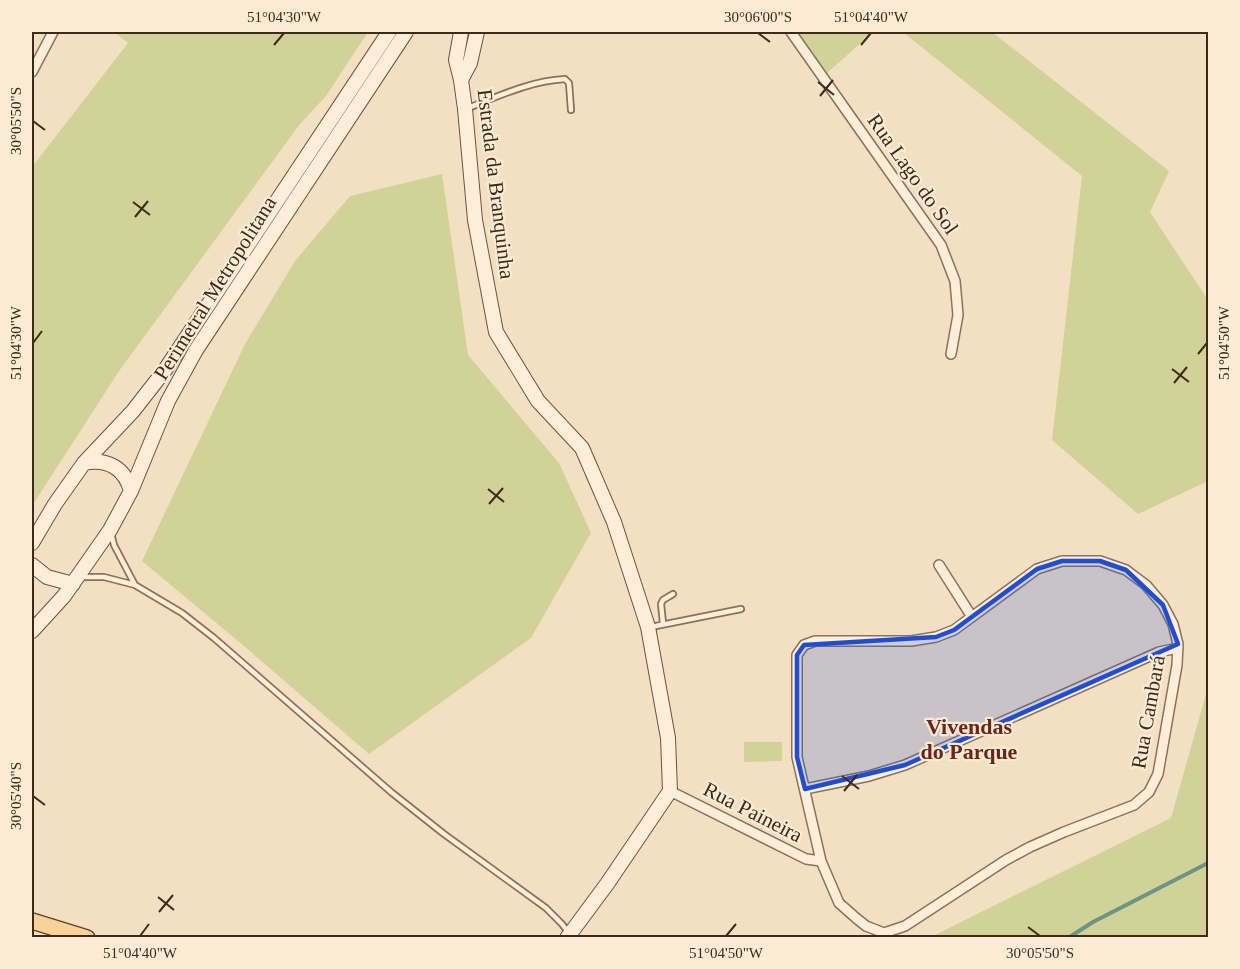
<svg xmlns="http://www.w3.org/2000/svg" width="1240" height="969" viewBox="0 0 1240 969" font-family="'Times New Roman',serif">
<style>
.green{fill:#d1d296}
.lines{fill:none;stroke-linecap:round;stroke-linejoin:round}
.stream{stroke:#6b9587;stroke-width:4}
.lane-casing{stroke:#8f7058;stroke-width:8}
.street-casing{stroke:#8f7058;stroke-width:12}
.secondary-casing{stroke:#71513b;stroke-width:16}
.primary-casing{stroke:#5d3e2c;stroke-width:18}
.lane{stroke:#fceed8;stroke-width:4.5}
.street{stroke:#fceed8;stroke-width:9}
.secondary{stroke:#fceed8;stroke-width:14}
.primary{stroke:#f9d298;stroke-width:15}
.marked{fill:#1d4ed8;fill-opacity:0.2;stroke:#1d4ed8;stroke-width:4.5;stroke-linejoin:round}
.ticks{fill:none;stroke:#3e2a1d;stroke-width:2}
.labels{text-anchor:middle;stroke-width:4.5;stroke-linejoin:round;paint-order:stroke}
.street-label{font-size:21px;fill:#3e2a1d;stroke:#f9ebd4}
.neighbourhood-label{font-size:22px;font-weight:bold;fill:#6f2218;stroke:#f9ebd4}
.neatline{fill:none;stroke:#3e2a1d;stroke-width:2}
.ticks-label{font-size:15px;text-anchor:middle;fill:#3e2a1d}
</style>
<rect width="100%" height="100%" fill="#f3e0c3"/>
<path class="green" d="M 114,32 L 368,32 L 326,96 L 300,124 L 119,371 L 32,506 L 32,167 L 128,43 Z
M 796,32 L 873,32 L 825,75 Z
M 903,32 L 992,32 L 1169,171 L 1150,212 L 1208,300 L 1208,481 L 1138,514 L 1052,440 L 1082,176 Z
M 442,174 L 468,355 L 559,463 L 591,533 L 531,638 L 369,754 L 244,646 L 142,561 L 245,344 L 295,261 L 350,196 Z
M 1208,687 L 1208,937 L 931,937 L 1171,818 Z
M 744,742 L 782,742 L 782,761 L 744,762 Z"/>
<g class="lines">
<path class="stream" d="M 1068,938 L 1093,922 L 1208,863"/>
<defs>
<path id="lane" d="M 468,108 C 499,96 530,81 565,79 L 569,83 L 571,110
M 111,533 L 114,545 L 135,585
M 80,577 L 104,577 L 135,585 L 182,613 L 214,638 L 391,792 L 444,834 L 546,908 L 562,924 L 568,932
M 663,623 L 661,604 L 663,600 L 673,594
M 651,627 L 741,609"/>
<path id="street" d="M 791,32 L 941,245 L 955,281 L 958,315 L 951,354
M 32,72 L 53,32
M 1062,561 L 1100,561 L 1126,570 L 1146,585 L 1163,605 L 1173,624 L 1178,644 L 1177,665 L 1158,774 L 1149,792 L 1134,805 L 1064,832 L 1030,847 L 1006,860 L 905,926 L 884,933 L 866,926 L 856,918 L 839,903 L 821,861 L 797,757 L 797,655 L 804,645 L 815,641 L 911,641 L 936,637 L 954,630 L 1037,569 Z
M 939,565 L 972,617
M 805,789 L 869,776 L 905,765 L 1159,652 L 1178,648
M 670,791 L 806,859 L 821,861"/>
<path id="secondary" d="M 461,32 L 456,60 L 461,80 L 465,109 L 475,220 L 496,332 L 538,401 L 582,448 L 614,522 L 648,627 L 668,738 L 670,791 L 607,884 L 567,938
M 461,80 L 470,63 L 477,32
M 84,463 C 107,458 125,468 131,491
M 32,543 L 55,504 L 84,463 L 133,411 L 165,370 L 389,32
M 32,565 L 47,577 L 73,584
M 32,631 L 64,596 L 110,530 L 131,491 L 168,401 L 196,350 L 406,32"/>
<path id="primary" d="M 32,921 L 87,938"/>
</defs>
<use href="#lane" class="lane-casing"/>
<use href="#street" class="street-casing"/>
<use href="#secondary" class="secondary-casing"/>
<use href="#primary" class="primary-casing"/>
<use href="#lane" class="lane"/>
<use href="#street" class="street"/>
<use href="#secondary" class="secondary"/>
<use href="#primary" class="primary"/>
</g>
<path class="marked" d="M 1062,561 L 1100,561 L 1126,570 L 1163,605 L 1178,644 L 905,765 L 805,789 L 797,757 L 797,655 L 804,645 L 936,637 L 954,630 L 1037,569 Z"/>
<path class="ticks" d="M 758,33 L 770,42M 274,45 L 284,33M 861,45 L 871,33M 818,82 L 834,95M 820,96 L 833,80M 33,121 L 45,130M 133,202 L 150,215M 135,217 L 148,201M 33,343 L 42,331M 1198,354 L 1207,343M 1172,369 L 1189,382M 1174,383 L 1187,367M 488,489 L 504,502M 489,504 L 503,488M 842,776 L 859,789M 844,791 L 857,775M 33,796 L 45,805M 158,897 L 174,910M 159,912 L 173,895M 1028,927 L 1040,936M 140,936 L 149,924M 726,936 L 736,924"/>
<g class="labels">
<g class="street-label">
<text transform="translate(913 174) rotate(55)" y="7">Rua Lago do Sol</text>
<text transform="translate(496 184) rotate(83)" y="7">Estrada da Branquinha</text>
<text transform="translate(215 288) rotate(-58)" y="7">Perimetral Metropolitana</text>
<text transform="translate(1148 712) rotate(-80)" y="7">Rua Cambará</text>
<text transform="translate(753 812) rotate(27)" y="7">Rua Paineira</text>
</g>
<g class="neighbourhood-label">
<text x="969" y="734">Vivendas<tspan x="969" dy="25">do Parque</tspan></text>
</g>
</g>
<rect width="1240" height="969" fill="none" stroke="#f9ebd4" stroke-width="66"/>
<rect x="33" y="33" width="1174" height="903" class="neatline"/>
<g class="ticks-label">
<text x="284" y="22">51°04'30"W</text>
<text x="758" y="22">30°06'00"S</text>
<text x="871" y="22">51°04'40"W</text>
<text transform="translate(16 121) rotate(-90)" y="5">30°05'50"S</text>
<text transform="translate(1224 343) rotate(-90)" y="5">51°04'50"W</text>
<text transform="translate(16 343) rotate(-90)" y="5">51°04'30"W</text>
<text transform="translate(16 796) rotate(-90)" y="5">30°05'40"S</text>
<text x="140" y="958">51°04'40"W</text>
<text x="726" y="958">51°04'50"W</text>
<text x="1040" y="958">30°05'50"S</text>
</g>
</svg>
